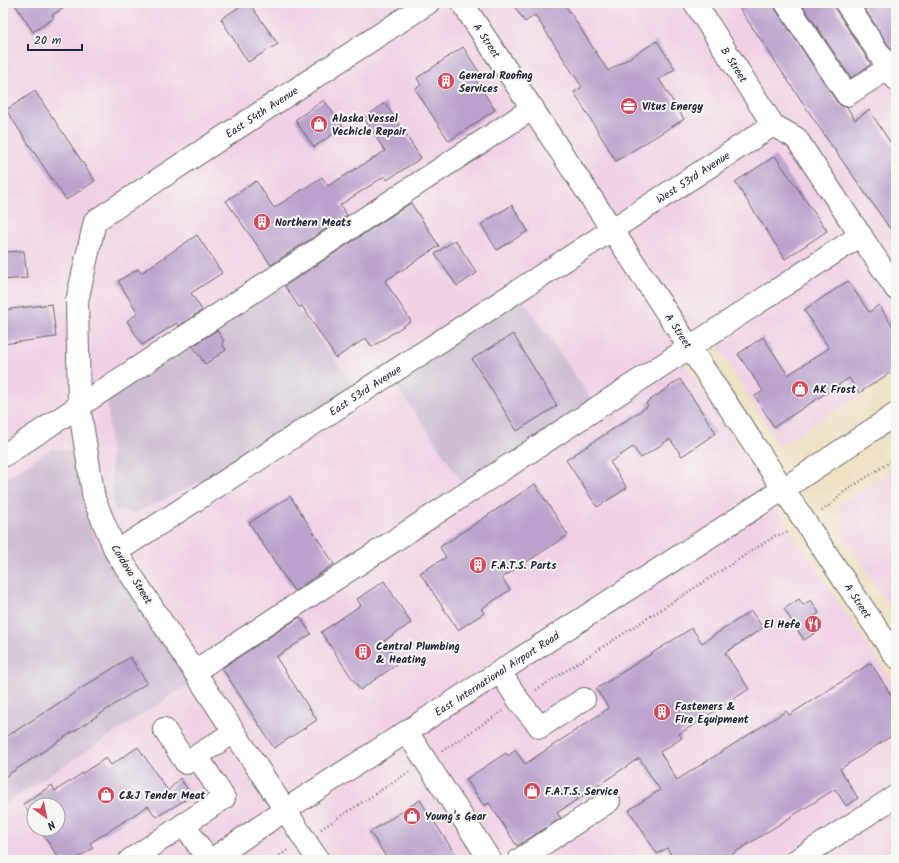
<svg xmlns="http://www.w3.org/2000/svg" width="899" height="863" viewBox="0 0 899 863" font-family="Kalam,sans-serif">
<style>
.built{fill:#f0d0e4;fill-rule:evenodd}
.industrial{fill:#cebed1}
.building{fill:#baa2cc}
.lines{fill:none;stroke-linecap:round;stroke-linejoin:round}
.minor-casing{stroke:#69656b;stroke-width:24}
.major-casing{stroke:#69656b;stroke-width:24}
.path{stroke:#69656b;stroke-width:2.5;stroke-dasharray:1 3;stroke-linecap:butt}
.minor{stroke:#fff;stroke-width:22}
.major{stroke:#fff;stroke-width:22}
.labels{text-anchor:middle;stroke-width:4;stroke-linejoin:round;paint-order:stroke}
.street-label{font-size:11px;fill:#22223b;stroke:#f6f6f2}
.poi-label{font-size:11px;font-weight:bold;fill:#22223b;stroke:#f6f6f2;text-anchor:start}
</style>
<rect width="100%" height="100%" fill="#f6f6f2"/>
<filter id="ink" filterUnits="userSpaceOnUse"><feTurbulence type="fractalNoise" baseFrequency=".025" numOctaves="2"/><feDisplacementMap in="SourceGraphic" scale="8" xChannelSelector="R" yChannelSelector="G"/><feConvolveMatrix kernelMatrix="1 2 1 2 8 2 1 2 1" color-interpolation-filters="sRGB"/></filter>
<filter id="wash" filterUnits="userSpaceOnUse"><feTurbulence type="fractalNoise" baseFrequency=".012" numOctaves="4" result="noise"/><feDisplacementMap in="SourceGraphic" scale="16" xChannelSelector="R" yChannelSelector="G"/><feGaussianBlur stdDeviation="0.9" result="paint"/><feColorMatrix in="noise" values="0 0 0 0 0 0 0 0 0 0 0 0 0 0 0 0 0 1.4 0 .05"/><feComposite in="paint" operator="in"/></filter>
<g filter="url(#wash)">
<rect width="100%" height="100%" fill="#eee2c4"/>
<path class="built" d="M 3,3 L 896,3 L 896,373 L 779,446 L 713,339 L 681,358 L 753,468 L 795,537 L 896,687 L 896,860 L 3,860 ZM 34,805 L 58,805 L 58,829 L 34,829 Z
M 896,470 L 896,616 L 844,537 L 841,503 Z"/>
<path class="industrial" d="M 273,275 L 355,388 L 523,300 L 594,403 L 465,486 L 396,385 L 134,514 L 114,509 L 106,379 Z
M 53,448 L 73,451 L 93,536 L 191,683 L 3,805 L 3,480 Z"/>
<g id="blocks">
<path class="building" d="M 14,3 L 71,3 L 52,15 L 54,18 L 33,32 Z
M 245,3 L 249,3 L 278,44 L 248,62 L 221,19 Z
M 512,3 L 564,3 L 608,71 L 657,41 L 675,69 L 659,79 L 684,119 L 616,161 L 574,92 L 582,87 L 535,15 L 525,22 Z
M 736,3 L 774,3 L 776,10 L 837,102 L 841,106 L 847,107 L 855,120 L 869,110 L 896,151 L 896,237 L 827,139 Z
M 801,3 L 834,3 L 836,10 L 871,64 L 851,78 Z
M 861,3 L 896,3 L 896,48 L 892,51 Z
M 463,47 L 481,75 L 475,79 L 495,110 L 449,141 L 415,89 L 421,85 L 417,78 Z
M 35,91 L 95,181 L 66,200 L 6,110 Z
M 324,100 L 343,127 L 314,147 L 295,120 Z
M 385,103 L 421,158 L 387,180 L 385,176 L 340,205 L 347,215 L 271,265 L 226,201 L 256,181 L 274,208 L 322,177 L 328,186 L 385,151 L 364,118 Z
M 775,156 L 827,231 L 785,259 L 735,182 Z
M 411,203 L 439,246 L 385,281 L 411,321 L 372,347 L 366,338 L 336,358 L 302,306 L 299,307 L 285,286 Z
M 512,205 L 528,231 L 497,250 L 481,224 Z
M 197,235 L 222,273 L 191,293 L 202,310 L 179,326 L 177,323 L 142,345 L 127,321 L 138,313 L 118,281 L 138,269 L 141,273 Z
M 455,240 L 477,273 L 457,286 L 435,254 Z
M 24,251 L 27,278 L 3,280 L 3,252 Z
M 848,281 L 869,312 L 879,305 L 896,331 L 896,369 L 859,393 L 849,378 L 774,427 L 755,396 L 763,391 L 738,354 L 763,337 L 788,375 L 829,348 L 804,310 Z
M 52,304 L 56,337 L 3,344 L 3,310 Z
M 217,330 L 224,341 L 222,343 L 226,350 L 205,364 L 193,346 Z
M 513,334 L 557,406 L 517,431 L 472,359 Z
M 680,379 L 716,433 L 682,456 L 670,439 L 641,458 L 633,447 L 610,462 L 627,488 L 597,507 L 566,460 L 648,406 L 646,403 Z
M 535,484 L 568,535 L 502,578 L 510,590 L 481,609 L 484,613 L 458,630 L 420,573 L 446,557 L 440,547 Z
M 290,496 L 334,564 L 294,591 L 249,523 Z
M 384,581 L 411,623 L 384,641 L 399,663 L 360,690 L 321,632 L 361,605 L 357,599 Z
M 799,599 L 803,605 L 811,600 L 819,613 L 813,617 L 821,629 L 804,640 L 784,609 Z
M 751,611 L 763,628 L 725,653 L 749,689 L 679,734 L 682,738 L 660,752 L 677,780 L 786,711 L 789,715 L 871,663 L 896,703 L 896,733 L 840,769 L 858,798 L 846,806 L 835,789 L 723,860 L 674,860 L 667,848 L 657,854 L 629,810 L 660,790 L 639,758 L 557,813 L 561,818 L 517,846 L 489,803 L 484,806 L 466,779 L 506,753 L 508,756 L 515,750 L 525,764 L 609,708 L 596,689 L 692,628 L 702,643 Z
M 300,617 L 311,634 L 276,657 L 317,720 L 274,748 L 222,668 Z
M 130,657 L 147,683 L 3,778 L 3,739 Z
M 138,747 L 168,791 L 180,778 L 192,796 L 156,817 L 148,806 L 90,843 L 93,848 L 75,860 L 60,860 L 39,829 L 58,829 L 58,805 L 34,805 L 34,821 L 23,804 L 52,785 L 55,791 L 106,758 L 111,765 Z
M 420,800 L 459,860 L 388,860 L 370,832 Z"/>
</g>
</g>
<g filter="url(#ink)">
<use href="#blocks" fill-opacity="0" stroke="#69656b" stroke-width="1"/>
<g class="lines">
<defs>
<g id="minor">
<path id="s1" d="M 462,3 C 608,221 749,441 896,657"/>
<path id="s2" d="M 695,3 L 773,125 L 796,138 L 896,289"/>
<path d="M 786,3 L 847,95 L 896,63"/>
<path d="M 846,3 L 896,79"/>
<path d="M 3,456 L 533,108"/>
<path id="s3" d="M 116,552 L 773,125"/>
<path d="M 195,671 L 861,235"/>
<path d="M 500,672 L 519,701 L 540,727 L 584,699"/>
<path d="M 164,729 L 186,763 L 234,732"/>
<path d="M 407,732 L 490,860"/>
<path d="M 184,824 L 208,860"/>
<path d="M 130,860 L 224,798 L 197,756"/>
<path id="s4" d="M 318,860 L 116,552 L 94,499 L 79,405 L 77,301 L 95,221 L 428,3"/>
<path d="M 519,860 L 609,801"/>
<path d="M 797,860 L 896,796"/>
</g>
<g id="major">
<path id="s5" d="M 211,860 L 285,810 L 782,490 L 896,414"/>
</g>
</defs>
<use href="#minor" class="minor-casing"/>
<use href="#major" class="major-casing"/>
<path class="path" d="M 822,511 L 835,501 L 841,494 L 896,458
M 536,690 L 775,536 L 789,532
M 442,751 L 503,711
M 321,829 L 409,772
M 273,860 L 288,850"/>
<use href="#minor" class="minor"/>
<use href="#major" class="major"/>
</g>
</g>
<defs>
<symbol id="building-disc" viewBox="-11 -11 22 22"><circle r="9.5" fill="#d1495b" stroke="#f6f6f2"/><path d="M-4-6H4V6H1V3H-1V6H-4ZM-2.5-4.3h1.7v1.8h-1.7ZM.8-4.3h1.7v1.8H.8ZM-2.5-1h1.7V.8h-1.7ZM.8-1h1.7V.8H.8Z" fill="#fff"/></symbol>
<symbol id="office-disc" viewBox="-11 -11 22 22"><circle r="9.5" fill="#d1495b" stroke="#f6f6f2"/><path d="M-6-3h4V-5.5h4V-3h4V5H-6ZM-1-4.5V-3h2v-1.5ZM-6 0V1H6V0Z" fill="#fff"/></symbol>
<symbol id="shop-disc" viewBox="-11 -11 22 22"><circle r="9.5" fill="#d1495b" stroke="#f6f6f2"/><path d="M-5-2.5h2.3a2.7 3.5 0 0 1 5.4 0H5L5.5 6h-11ZM-1.5-2.5h3a1.5 2.3 0 0 0-3 0Z" fill="#fff"/></symbol>
<symbol id="restaurant-disc" viewBox="-11 -11 22 22"><circle r="9.5" fill="#d1495b" stroke="#f6f6f2"/><path d="M-5-6h1v4h1v-4h1v4h1v-4h1v5L-1.5 .5V6h-2V.5L-5-1ZM5-6V6H3V1.5H1.5Q1.5-4 5-6Z" fill="#fff"/></symbol>
</defs>
<g fill-rule="evenodd">
<use href="#building-disc" x="436" y="71" width="20" height="20"/>
<use href="#office-disc" x="619" y="96" width="20" height="20"/>
<use href="#shop-disc" x="309" y="114" width="20" height="20"/>
<use href="#building-disc" x="252" y="212" width="20" height="20"/>
<use href="#shop-disc" x="790" y="379" width="20" height="20"/>
<use href="#building-disc" x="468" y="555" width="20" height="20"/>
<use href="#restaurant-disc" x="803" y="614" width="20" height="20"/>
<use href="#building-disc" x="353" y="642" width="20" height="20"/>
<use href="#building-disc" x="652" y="702" width="20" height="20"/>
<use href="#shop-disc" x="522" y="781" width="20" height="20"/>
<use href="#shop-disc" x="96" y="785" width="20" height="20"/>
<use href="#shop-disc" x="402" y="806" width="20" height="20"/>
</g>
<g class="labels">
<g class="street-label">
<text dy="4" stroke="none"><textPath href="#s1" startOffset="45">A Street</textPath></text>
<text dy="4" stroke="none"><textPath href="#s2" startOffset="73">B Street</textPath></text>
<text dy="4" stroke="none"><textPath href="#s4" startOffset="906">East 54th Avenue</textPath></text>
<text dy="4" stroke="none"><textPath href="#s3" startOffset="688">West 53rd Avenue</textPath></text>
<text dy="4" stroke="none"><textPath href="#s1" startOffset="393">A Street</textPath></text>
<text dy="4" stroke="none"><textPath href="#s3" startOffset="297">East 53rd Avenue</textPath></text>
<text transform="translate(132 574) rotate(58)" y="4">Cordova Street</text>
<text dy="4" stroke="none"><textPath href="#s1" startOffset="717">A Street</textPath></text>
<text dy="4" stroke="none"><textPath href="#s5" startOffset="341">East International Airport Road</textPath></text>
</g>
<g class="poi-label">
<text x="459" y="79">General Roofing<tspan x="459" dy="13">Services</tspan></text>
<text x="642" y="110">Vitus Energy</text>
<text x="332" y="122">Alaska Vessel<tspan x="332" dy="13">Vechicle Repair</tspan></text>
<text x="275" y="226">Northern Meats</text>
<text x="813" y="393">AK Frost</text>
<text x="491" y="569">F.A.T.S. Parts</text>
<text x="800" y="628" text-anchor="end">El Hefe</text>
<text x="376" y="650">Central Plumbing<tspan x="376" dy="13">&amp; Heating</tspan></text>
<text x="675" y="710">Fasteners &amp;<tspan x="675" dy="13">Fire Equipment</tspan></text>
<text x="545" y="795">F.A.T.S. Service</text>
<text x="119" y="799">C&amp;J Tender Meat</text>
<text x="425" y="820">Young's Gear</text>
</g>
</g>
<rect width="899" height="863" fill="none" stroke="#f6f6f2" stroke-width="16"/>
<g transform="translate(46 817) rotate(147)"><circle r="19" fill="#f6f6f2" stroke="#a1a1a9"/>
<path d="M0-3L7 15L0 10L-7 15Z" fill="#d1495b"/>
<text y="-6" font-size="11" font-weight="bold" text-anchor="middle" fill="#22223b">N</text>
</g>
<path d="M28 44v6h54v-6" fill="none" stroke="#22223b" stroke-width="2"/>
<text x="34" y="44" font-size="12" fill="#22223b" stroke="#f6f6f2" stroke-width="3" paint-order="stroke">20 m</text>
</svg>
